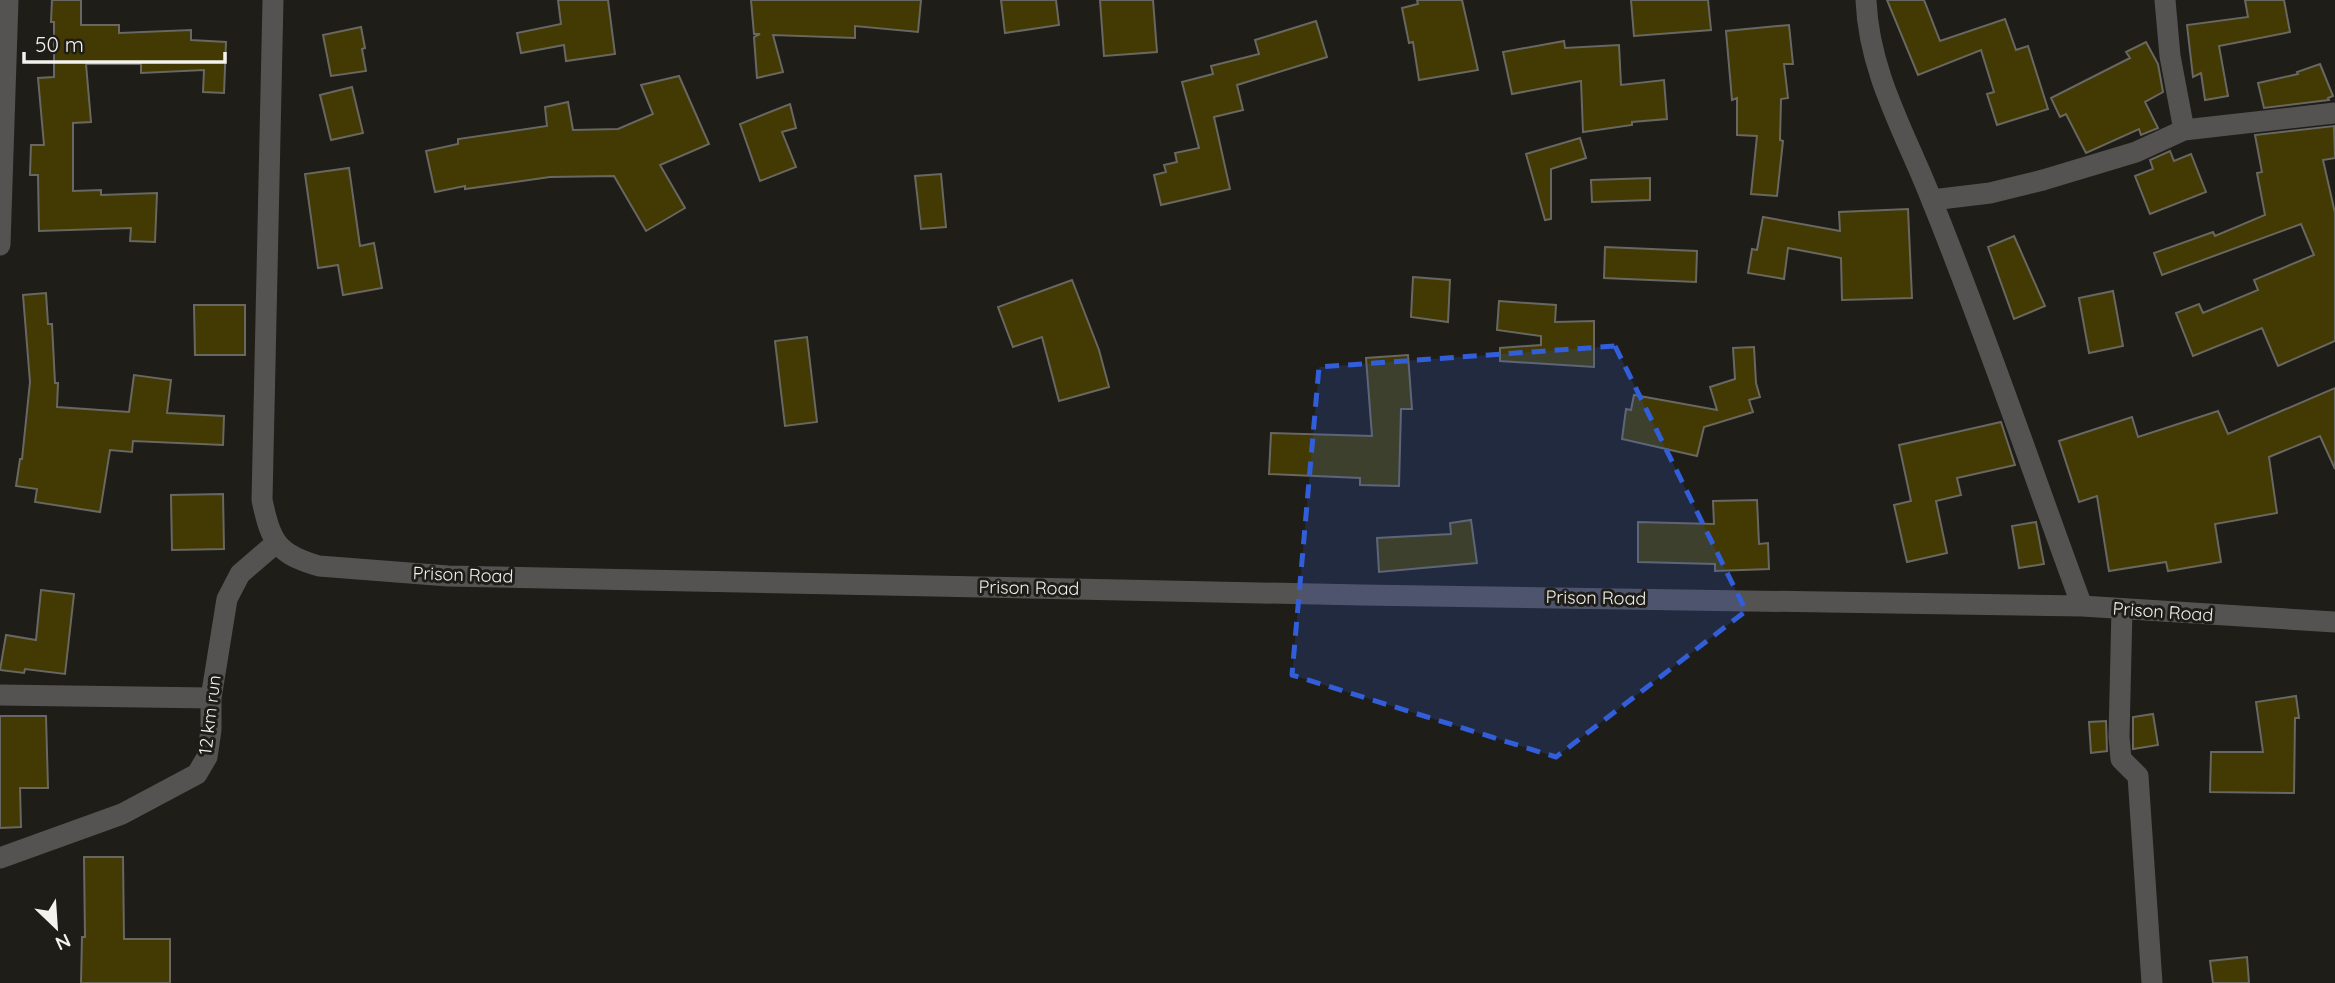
<svg xmlns="http://www.w3.org/2000/svg" width="2335" height="983" viewBox="0 0 2335 983" font-family="Quicksand,sans-serif">
<style>
.building{fill:#423903;stroke:#686761;stroke-width:2}
.lines{fill:none;stroke-linecap:round;stroke-linejoin:round}
.minor{stroke:#555252;stroke-width:21}
.marked{fill:#325eda;fill-opacity:0.2;stroke:#325eda;stroke-width:5;stroke-dasharray:14 9;stroke-linejoin:round}
.labels{text-anchor:middle;stroke-width:6;stroke-linejoin:round;paint-order:stroke}
.street-label{font-size:18px;fill:#f3f2ee;stroke:#1e1d18}
</style>
<rect width="100%" height="100%" fill="#1e1d18"/>
<path class="building" d="M 52,0 L 81,0 L 81,25 L 119,25 L 119,33 L 191,30 L 191,40 L 226,42 L 224,93 L 203,92 L 204,70 L 141,73 L 141,64 L 86,64 L 91,122 L 73,123 L 73,191 L 101,190 L 101,195 L 157,193 L 155,242 L 130,241 L 131,228 L 39,231 L 38,175 L 30,175 L 31,145 L 44,145 L 38,78 L 54,77 L 54,22 L 51,22 Z
M 558,0 L 608,0 L 615,54 L 566,61 L 564,45 L 521,53 L 517,33 L 561,24 Z
M 751,0 L 921,0 L 918,32 L 855,26 L 855,38 L 773,35 L 783,72 L 757,78 L 754,37 L 760,34 L 754,34 Z
M 1001,0 L 1056,0 L 1059,25 L 1005,33 Z
M 1100,0 L 1153,0 L 1157,52 L 1104,56 Z
M 1417,0 L 1462,0 L 1478,70 L 1419,80 L 1413,42 L 1409,43 L 1402,8 L 1418,4 Z
M 1631,0 L 1708,0 L 1711,30 L 1634,36 Z
M 1887,0 L 1924,0 L 1940,41 L 2005,19 L 2016,50 L 2028,46 L 2048,109 L 1997,125 L 1987,94 L 1994,92 L 1981,50 L 1918,75 Z
M 2245,0 L 2284,0 L 2290,32 L 2219,46 L 2228,96 L 2205,100 L 2201,73 L 2193,77 L 2187,25 L 2248,17 Z
M 1316,21 L 1327,57 L 1237,85 L 1243,110 L 1214,117 L 1230,189 L 1161,205 L 1154,175 L 1166,172 L 1164,165 L 1177,162 L 1175,153 L 1199,148 L 1182,82 L 1213,74 L 1211,66 L 1259,54 L 1255,40 Z
M 1789,25 L 1793,64 L 1784,64 L 1788,98 L 1781,99 L 1780,140 L 1783,141 L 1777,196 L 1751,194 L 1757,136 L 1737,135 L 1737,98 L 1732,100 L 1726,31 Z
M 361,27 L 365,48 L 362,49 L 366,71 L 331,76 L 323,35 Z
M 1564,41 L 1565,48 L 1619,45 L 1621,85 L 1664,80 L 1667,119 L 1632,122 L 1632,125 L 1583,132 L 1581,81 L 1512,94 L 1503,52 Z
M 2146,42 L 2158,64 L 2163,92 L 2145,102 L 2158,128 L 2141,135 L 2139,129 L 2086,153 L 2066,114 L 2060,117 L 2051,98 L 2130,58 L 2126,52 Z
M 2320,64 L 2333,96 L 2328,98 L 2329,100 L 2264,108 L 2258,83 L 2298,74 L 2297,72 Z
M 679,76 L 709,144 L 660,165 L 685,208 L 646,231 L 614,176 L 550,177 L 465,189 L 465,186 L 435,192 L 426,151 L 458,144 L 458,139 L 547,126 L 545,107 L 568,102 L 573,130 L 618,129 L 653,114 L 641,85 Z
M 352,87 L 363,133 L 331,140 L 320,95 Z
M 790,104 L 796,128 L 782,132 L 796,167 L 760,181 L 740,124 Z
M 2334,126 L 2335,158 L 2323,160 L 2335,213 L 2335,341 L 2278,366 L 2262,328 L 2193,356 L 2176,313 L 2199,304 L 2203,313 L 2258,290 L 2254,280 L 2314,255 L 2301,224 L 2162,275 L 2154,253 L 2213,232 L 2215,236 L 2265,215 L 2257,173 L 2262,172 L 2255,135 Z
M 1580,138 L 1586,158 L 1551,169 L 1551,219 L 1545,220 L 1526,154 Z
M 2170,151 L 2174,161 L 2191,154 L 2206,192 L 2150,214 L 2135,176 L 2153,169 L 2150,160 Z
M 349,168 L 360,246 L 374,243 L 382,288 L 343,295 L 338,265 L 318,268 L 305,174 Z
M 941,174 L 946,227 L 921,229 L 915,176 Z
M 1650,178 L 1650,200 L 1592,202 L 1591,180 Z
M 1908,209 L 1912,298 L 1842,300 L 1841,258 L 1788,248 L 1784,279 L 1748,273 L 1752,249 L 1757,250 L 1763,217 L 1840,231 L 1839,212 Z
M 2014,236 L 2045,306 L 2014,319 L 1988,247 Z
M 1605,247 L 1697,251 L 1696,282 L 1604,278 Z
M 1413,277 L 1450,280 L 1448,322 L 1411,317 Z
M 1072,280 L 1099,350 L 1109,387 L 1059,401 L 1042,337 L 1013,347 L 998,307 Z
M 2113,291 L 2123,346 L 2089,353 L 2079,298 Z
M 46,293 L 48,324 L 52,324 L 55,383 L 58,383 L 57,407 L 129,412 L 134,375 L 171,380 L 167,413 L 224,416 L 223,445 L 133,441 L 132,452 L 110,450 L 100,512 L 35,502 L 37,489 L 16,486 L 20,459 L 22,459 L 30,382 L 23,295 Z
M 1499,301 L 1556,305 L 1555,322 L 1594,321 L 1594,367 L 1500,361 L 1500,348 L 1541,345 L 1541,336 L 1497,330 Z
M 194,305 L 245,305 L 245,355 L 195,355 Z
M 807,337 L 817,422 L 785,426 L 775,341 Z
M 1754,347 L 1756,383 L 1760,397 L 1749,400 L 1753,412 L 1704,427 L 1697,456 L 1622,439 L 1626,409 L 1631,410 L 1634,395 L 1717,410 L 1710,387 L 1735,379 L 1733,348 Z
M 1408,355 L 1412,409 L 1401,409 L 1399,486 L 1360,485 L 1360,478 L 1269,474 L 1271,433 L 1372,436 L 1366,358 Z
M 2335,388 L 2335,469 L 2320,436 L 2269,457 L 2277,513 L 2215,524 L 2221,562 L 2168,571 L 2166,562 L 2109,571 L 2097,496 L 2079,502 L 2059,441 L 2132,417 L 2138,437 L 2218,411 L 2228,434 Z
M 2001,422 L 2015,465 L 1957,478 L 1961,495 L 1936,501 L 1947,553 L 1907,562 L 1894,505 L 1911,501 L 1899,445 Z
M 223,494 L 224,549 L 172,550 L 171,495 Z
M 1757,500 L 1759,544 L 1768,543 L 1769,569 L 1715,571 L 1715,564 L 1638,562 L 1638,522 L 1714,524 L 1713,501 Z
M 1471,520 L 1477,563 L 1379,572 L 1377,538 L 1451,534 L 1450,523 Z
M 2036,522 L 2044,564 L 2019,568 L 2012,526 Z
M 41,590 L 74,594 L 65,674 L 25,669 L 24,673 L 0,670 L 6,635 L 36,640 Z
M 2296,696 L 2299,718 L 2295,718 L 2294,793 L 2210,792 L 2211,752 L 2263,752 L 2256,702 Z
M 2153,714 L 2158,745 L 2133,749 L 2133,717 Z
M 0,716 L 46,716 L 48,788 L 20,788 L 21,827 L 0,828 Z
M 2106,721 L 2107,751 L 2091,753 L 2089,722 Z
M 84,857 L 123,857 L 124,939 L 170,939 L 170,983 L 81,983 L 82,937 L 85,937 Z
M 2247,957 L 2249,983 L 2213,983 L 2210,961 Z"/>
<g class="lines">
<path class="minor" d="M 273,0 L 262,500 C 271,542 277,554 319,566 L 448,576 L 1362,595 L 2082,606 L 2335,622
M 1866,0 C 1869,74 1906,134 1932,201 C 1986,334 2032,471 2082,606
M 2165,0 L 2170,56 L 2184,130
M 1932,200 L 1990,193 L 2043,180 L 2136,152 L 2184,130 L 2335,113
M 0,245 L 8,0
M 2122,609 L 2119,737 L 2121,759 L 2138,776 L 2152,983
M 0,695 L 211,698
M 0,858 L 122,814 L 197,774 L 207,757 L 211,730 L 211,698 L 227,599 L 240,574 L 276,543"/>
</g>
<path class="marked" d="M 1615,346 L 1746,611 L 1556,757 L 1292,675 L 1319,367 Z"/>
<g class="labels">
<g class="street-label">
<text transform="translate(463 575) rotate(2)" y="6">Prison Road</text>
<text transform="translate(1029 588) rotate(1)" y="6">Prison Road</text>
<text transform="translate(1596 598) rotate(1)" y="6">Prison Road</text>
<text transform="translate(2163 612) rotate(4)" y="6">Prison Road</text>
<text transform="translate(210 715) rotate(-83)" y="6">12 km run</text>
</g>
</g>
<g transform="translate(56 927) rotate(155)" stroke="#1e1d18" stroke-width="5" paint-order="stroke">
<path d="M0-5L12 26L0 18L-12 26Z" fill="#f3f2ee"/>
<text y="-10" font-size="19" font-weight="bold" text-anchor="middle" fill="#f3f2ee">N</text>
</g>
<path d="M24 52v10h201v-10" fill="none" stroke="#f3f2ee" stroke-width="3.5"/>
<text x="35" y="52" font-size="21" fill="#f3f2ee" stroke="#1e1d18" stroke-width="5" paint-order="stroke">50 m</text>
</svg>
